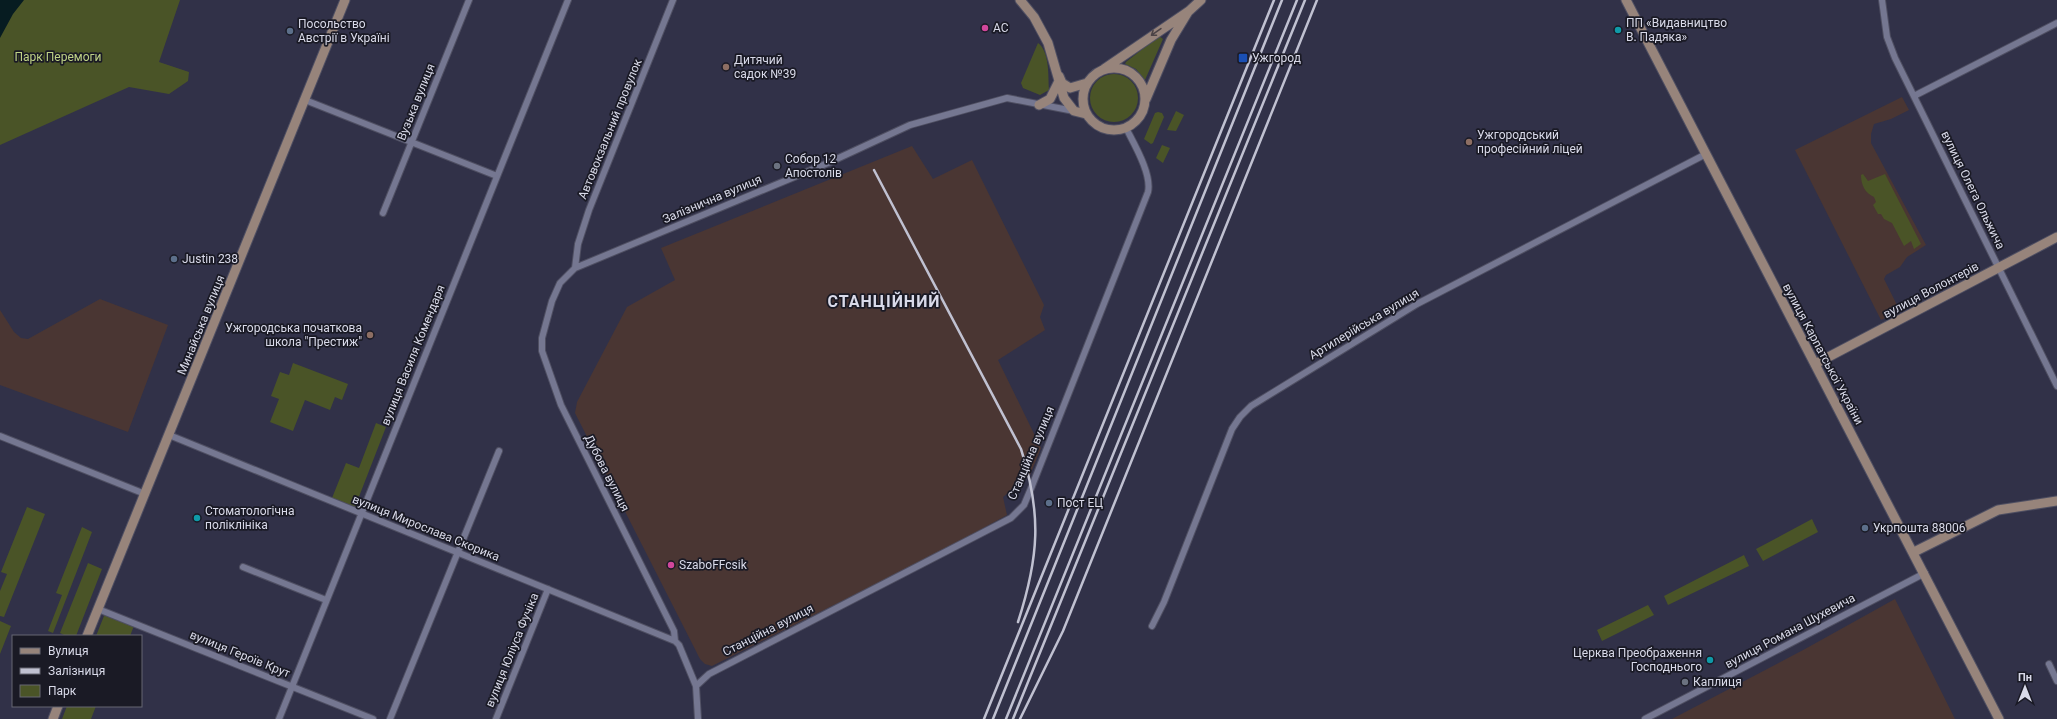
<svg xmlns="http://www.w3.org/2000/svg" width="2057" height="719" viewBox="0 0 2057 719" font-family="Roboto,sans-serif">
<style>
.industrial{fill:#4a3633}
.green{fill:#4a5427}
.water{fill:#071c21}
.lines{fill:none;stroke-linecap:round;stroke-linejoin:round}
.street-casing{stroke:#4f4f62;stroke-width:8}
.secondary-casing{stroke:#4f4f62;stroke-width:11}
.street{stroke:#757791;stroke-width:6}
.secondary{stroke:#97847b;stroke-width:9}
.rail{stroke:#c0c1d1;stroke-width:2.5}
.oneway{stroke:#4c4447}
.hotel-dot{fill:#d1479c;stroke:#1a1a25;stroke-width:1.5}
.culture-dot{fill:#0f9aa8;stroke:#1a1a25;stroke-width:1.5}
.service-dot{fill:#5c6f8a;stroke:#1a1a25;stroke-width:1.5}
.transit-dot{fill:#1a4fb4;stroke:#1a1a25;stroke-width:1.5}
.education-dot{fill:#8d6e63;stroke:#1a1a25;stroke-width:1.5}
.worship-dot{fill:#6b7280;stroke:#1a1a25;stroke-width:1.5}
.labels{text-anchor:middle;stroke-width:3.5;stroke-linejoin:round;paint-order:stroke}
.poi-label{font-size:12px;fill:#d9dae9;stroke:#1a1a25;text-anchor:start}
.park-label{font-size:12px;fill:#bfd286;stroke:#1a1a25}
.street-label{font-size:12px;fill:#d9dae9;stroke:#1a1a25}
.district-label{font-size:16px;font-weight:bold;letter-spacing:1px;fill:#d9dae9;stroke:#1a1a25}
</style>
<rect width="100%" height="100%" fill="#313148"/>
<path class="industrial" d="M 1902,97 L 1909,110 L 1891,119 L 1874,124 L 1871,134 L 1871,143 L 1926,245 L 1907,257 L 1900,267 L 1886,275 L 1884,279 L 1900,311 L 1881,320 L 1795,150 Z
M 912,146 L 933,179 L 972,160 L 1044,305 L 1040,317 L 1045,330 L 998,360 L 1041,448 L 1030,475 L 1003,497 L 1007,515 L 942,551 L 712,666 L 705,664 L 700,659 L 575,413 L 577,402 L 627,307 L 675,280 L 661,248 Z
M 100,299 L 168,325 L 128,432 L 0,385 L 0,310 L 14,332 L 21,338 L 28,339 Z
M 1895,599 L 1955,719 L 1672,719 L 1805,649 Z"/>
<path class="green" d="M 0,0 L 180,0 L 159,62 L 189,72 L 188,81 L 169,94 L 129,87 L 0,145 Z
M 1159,36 L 1163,39 L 1145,80 L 1136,69 L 1125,64 L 1126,62 Z
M 1038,43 C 1050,52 1048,76 1049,90 L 1040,95 L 1023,88 L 1021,83 Z
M1090 98a24 24 0 1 1 48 0a24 24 0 1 1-48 0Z
M 1176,111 L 1184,115 L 1176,131 L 1167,130 Z
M 1158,112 L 1162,113 L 1164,117 L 1153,143 L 1151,144 L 1144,139 L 1155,113 Z
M 1162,145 L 1170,148 L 1163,163 L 1156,158 Z
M 1863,174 L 1868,181 L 1885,174 L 1921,244 L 1914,249 L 1911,241 L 1904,246 L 1892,223 L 1884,219 L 1881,214 L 1878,214 L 1873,205 L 1876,202 L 1874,197 C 1865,193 1861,185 1861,175 Z
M 293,363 L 348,384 L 342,400 L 335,397 L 330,410 L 305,400 L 293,431 L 270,422 L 279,399 L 271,396 L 280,372 L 289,375 Z
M 376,423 L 386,427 L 355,507 L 332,498 L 346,463 L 359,468 Z
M 27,507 L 45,514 L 4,617 L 0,616 L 0,591 L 7,574 L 1,572 Z
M 1812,519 L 1818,532 L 1763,561 L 1756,549 Z
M 82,527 L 92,532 L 53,633 L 48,631 L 62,595 L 56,593 Z
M 1744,555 L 1749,566 L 1668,605 L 1664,596 Z
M 88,563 L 102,569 L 76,636 L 66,636 L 60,633 Z
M 1648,605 L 1654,615 L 1602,641 L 1597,630 Z
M 106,611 L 135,623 L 130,636 L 96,636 Z
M 0,621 L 11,626 L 0,654 Z
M 67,706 L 96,706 L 91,719 L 62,719 Z"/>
<path class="water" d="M 0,0 L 24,0 L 13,14 L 0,38 Z"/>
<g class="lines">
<defs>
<path id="street" d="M 1882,0 L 1887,37 L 1895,58 L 2057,386
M 1914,96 L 2057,23
M 305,100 L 497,176
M 383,213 L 469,0
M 575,268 L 578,244 L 589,210 L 673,0
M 169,435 L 675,641
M 0,436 L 145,494
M 243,567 L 326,600
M 98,609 L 373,719
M 1152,626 L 1164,602 L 1232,429 L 1240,417 L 1251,406 L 1417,304 L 1706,154
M 2049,664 L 2057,681
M 696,686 L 709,674 L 1011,518 L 1024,505 L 1032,486 L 1148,192 C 1152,174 1134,144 1126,128
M 279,719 L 568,0
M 390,719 L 499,451
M 496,719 L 548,589
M 698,719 L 696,686 L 679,645 L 675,641 L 674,631 L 561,405 L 542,351 L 542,338 L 552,301 L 560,283 L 575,268 L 828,163 L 910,125 L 1007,98 L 1074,111
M 1645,719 L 1925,573"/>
<path id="secondary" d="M 1020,0 L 1034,17 L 1048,43 L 1064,98 L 1074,111 L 1086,114
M 1626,0 L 1999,719
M1083 99a31 31 0 1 1 62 0a31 31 0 1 1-62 0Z
M 1104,69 L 1189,11 L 1201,0
M 1059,76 L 1062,83 L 1070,88 L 1087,83
M 1146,99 L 1171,40 L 1188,12
M 1039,105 L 1050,99 L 1058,83
M 1815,364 L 2057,237
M 1914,552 L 1998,510 L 2057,501
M 87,636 L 345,0
M 53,719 L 58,706"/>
</defs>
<use href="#street" class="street-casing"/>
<use href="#secondary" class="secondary-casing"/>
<use href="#street" class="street"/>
<use href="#secondary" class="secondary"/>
<path class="rail" d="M 874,170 L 1021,449 C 1042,514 1039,557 1018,622
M 984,719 L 1274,0
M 993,719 L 1282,0
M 1006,719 L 1297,0
M 1013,719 L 1305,0
M 1020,719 L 1063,631 L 1317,0"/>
</g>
<defs><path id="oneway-shaft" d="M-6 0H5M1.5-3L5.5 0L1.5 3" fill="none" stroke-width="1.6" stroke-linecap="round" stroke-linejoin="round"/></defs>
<use class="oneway" href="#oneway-shaft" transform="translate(1156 32) rotate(145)"/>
<g class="hotel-dot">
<circle cx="985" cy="28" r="4"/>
<circle cx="671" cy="565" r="4"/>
</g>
<g class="culture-dot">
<circle cx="1618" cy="30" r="4"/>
<circle cx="197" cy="518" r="4"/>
<circle cx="1710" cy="660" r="4"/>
</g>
<g class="service-dot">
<circle cx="290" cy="31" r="4"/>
<circle cx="174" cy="259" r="4"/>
<circle cx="1049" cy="503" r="4"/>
<circle cx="1865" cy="528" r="4"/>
</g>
<rect class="transit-dot" x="1238" y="53" width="10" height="10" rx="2"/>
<g class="education-dot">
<circle cx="726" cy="67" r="4"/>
<circle cx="1469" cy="142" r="4"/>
<circle cx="370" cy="335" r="4"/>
</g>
<g class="worship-dot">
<circle cx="777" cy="166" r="4"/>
<circle cx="1685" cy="682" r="4"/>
</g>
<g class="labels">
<g class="poi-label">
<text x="1626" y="27">ПП «Видавництво<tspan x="1626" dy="14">В. Падяка»</tspan></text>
<text x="298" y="28">Посольство<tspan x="298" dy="14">Австрії в Україні</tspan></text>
<text x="993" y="32">AC</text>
<text x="1252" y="62">Ужгород</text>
<text x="734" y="64">Дитячий<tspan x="734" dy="14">садок №39</tspan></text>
<text x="1477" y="139">Ужгородський<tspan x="1477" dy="14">професійний ліцей</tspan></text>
<text x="785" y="163">Собор 12<tspan x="785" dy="14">Апостолів</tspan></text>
<text x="182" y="263">Justin 238</text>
<text x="362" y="332" text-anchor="end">Ужгородська початкова<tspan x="362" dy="14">школа "Престиж"</tspan></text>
<text x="1057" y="507">Пост ЕЦ</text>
<text x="205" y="515">Стоматологічна<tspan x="205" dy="14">поліклініка</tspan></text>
<text x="1873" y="532">Укрпошта 88006</text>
<text x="679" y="569">SzaboFFcsik</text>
<text x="1702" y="657" text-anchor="end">Церква Преображення<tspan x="1702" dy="14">Господнього</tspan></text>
<text x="1693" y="686">Каплиця</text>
</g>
<g class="park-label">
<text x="58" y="61">Парк Перемоги</text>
</g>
<g class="street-label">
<text transform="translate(416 102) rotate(-68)" y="4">Вузька вулиця</text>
<text transform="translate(610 129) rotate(-68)" y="4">Автовокзальний провулок</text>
<text transform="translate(1973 190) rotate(64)" y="4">вулиця Олега Ольжича</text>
<text transform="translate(712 199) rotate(-23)" y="4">Залізнична вулиця</text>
<text transform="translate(1931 290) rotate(-28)" y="4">вулиця Волонтерів</text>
<text transform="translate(1364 324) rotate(-31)" y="4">Артилерійська вулиця</text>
<text transform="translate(201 325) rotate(-68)" y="4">Минайська вулиця</text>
<text transform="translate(1823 354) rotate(62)" y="4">вулиця Карпатської України</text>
<text transform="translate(413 355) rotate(-68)" y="4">вулиця Василя Комендаря</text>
<text transform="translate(1031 453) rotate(-67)" y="4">Станційна вулиця</text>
<text transform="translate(607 473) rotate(63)" y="4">Дубова вулиця</text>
<text transform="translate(426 528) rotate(22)" y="4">вулиця Мирослава Скорика</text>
<text transform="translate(768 630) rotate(-27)" y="4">Станційна вулиця</text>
<text transform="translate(1790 631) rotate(-28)" y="4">вулиця Романа Шухевича</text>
<text transform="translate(512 650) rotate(-68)" y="4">вулиця Юліуса Фучіка</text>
<text transform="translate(240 654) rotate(22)" y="4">вулиця Героїв Крут</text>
</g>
<g class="district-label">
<text x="884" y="307">СТАНЦІЙНИЙ</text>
</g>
</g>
<rect x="12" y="635" width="130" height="72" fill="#1a1a25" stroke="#666773"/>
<rect x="20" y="648" width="20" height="6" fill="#97847b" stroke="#666773"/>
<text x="48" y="655" font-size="12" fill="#d9dae9">Вулиця</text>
<rect x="20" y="668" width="20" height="6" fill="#c0c1d1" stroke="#666773"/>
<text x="48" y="675" font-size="12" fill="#d9dae9">Залізниця</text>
<rect x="20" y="685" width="20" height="12" fill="#4a5427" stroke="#666773"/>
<text x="48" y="695" font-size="12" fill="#d9dae9">Парк</text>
<g transform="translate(2025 687)" stroke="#1a1a25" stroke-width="3" paint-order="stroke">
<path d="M0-3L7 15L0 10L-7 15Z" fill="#d9dae9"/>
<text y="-6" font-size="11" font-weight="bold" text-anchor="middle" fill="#d9dae9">Пн</text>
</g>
</svg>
